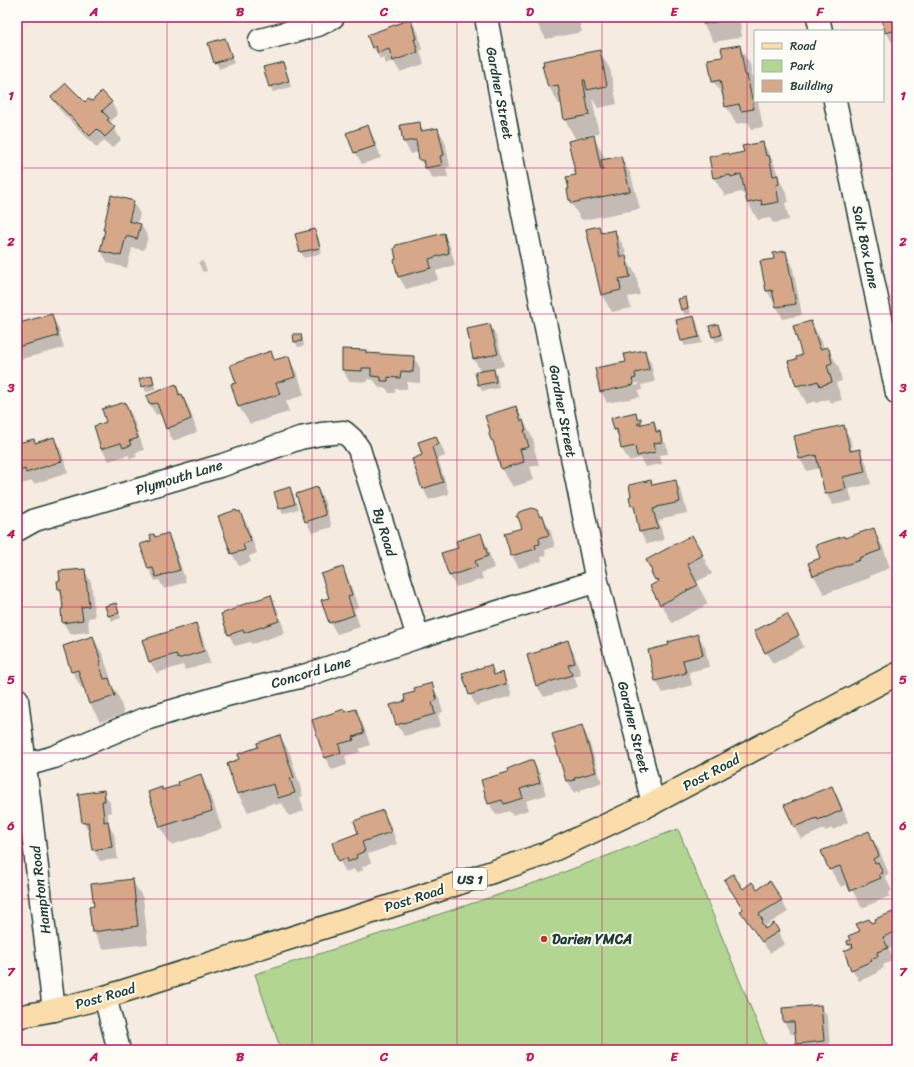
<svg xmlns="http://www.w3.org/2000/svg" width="914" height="1067" viewBox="0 0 914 1067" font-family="Sriracha,sans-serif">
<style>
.green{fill:#b2d691;stroke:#688a62}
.shadow{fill:#0003;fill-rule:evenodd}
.building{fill:#d7a78a;stroke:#1f3d34}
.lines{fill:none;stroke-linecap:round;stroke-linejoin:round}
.minor-casing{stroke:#1f3d34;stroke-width:25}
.major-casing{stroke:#1f3d34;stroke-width:25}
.minor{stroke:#fdfcf7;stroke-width:22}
.major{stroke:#fbddab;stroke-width:22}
.grid{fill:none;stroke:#c2185b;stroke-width:1;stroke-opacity:0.55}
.poi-dot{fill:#c8321e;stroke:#fdfcf7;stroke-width:1.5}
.labels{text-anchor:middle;stroke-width:4;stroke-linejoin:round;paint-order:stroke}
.shield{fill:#fdfcf7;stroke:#62766e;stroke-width:1}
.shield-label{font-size:13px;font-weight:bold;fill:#1f3d34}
.street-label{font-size:14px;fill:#1f3d34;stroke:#fdfcf7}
.poi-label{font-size:14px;font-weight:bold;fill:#1f3d34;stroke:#fdfcf7;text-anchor:start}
.neatline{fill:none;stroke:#c2185b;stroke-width:1.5}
.grid-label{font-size:13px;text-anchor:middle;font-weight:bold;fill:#c2185b}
</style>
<rect width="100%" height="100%" fill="#f5ebe1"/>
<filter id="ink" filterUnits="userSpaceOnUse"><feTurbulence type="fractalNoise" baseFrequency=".025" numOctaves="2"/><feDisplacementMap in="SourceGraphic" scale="8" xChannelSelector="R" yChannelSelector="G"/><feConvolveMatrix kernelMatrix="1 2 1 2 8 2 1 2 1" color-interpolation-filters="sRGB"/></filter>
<g filter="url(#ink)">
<path class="green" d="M 678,829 L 768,1050 L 281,1050 L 255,974 L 325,952 L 543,880 Z"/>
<path class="shadow" d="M 535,17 L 578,17 L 582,32 L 546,39 L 536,22 Z
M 702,17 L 741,17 L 742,22 L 740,22 L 742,37 L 714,42 L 703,24 Z
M 880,17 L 897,17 L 897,51 L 886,32 L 885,26 Z
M 411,21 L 418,32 L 422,50 L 420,51 L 424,64 L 400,72 L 394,62 L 386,64 L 383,58 L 380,59 L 373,47 Z
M 225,39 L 234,63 L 219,69 L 209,44 Z
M 739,46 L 750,64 L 755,90 L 755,101 L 758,101 L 763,127 L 752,129 L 748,122 L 736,124 L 726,106 L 725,99 L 713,81 L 724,58 Z
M 599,51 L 610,69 L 617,104 L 598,108 L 592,98 L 599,133 L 575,138 L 565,120 L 562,104 L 559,104 L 549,87 Z
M 282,63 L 286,69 L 291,87 L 273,92 L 270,86 Z
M 894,81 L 897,81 L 897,91 L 896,89 Z
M 52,98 L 85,104 L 89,102 L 111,102 L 118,114 L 110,122 L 121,140 L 112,148 L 104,140 L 97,148 L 59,109 Z
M 419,123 L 424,131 L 438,129 L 445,141 L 450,167 L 446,168 L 448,177 L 433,179 L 420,160 L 419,152 L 411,154 L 404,142 L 402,126 Z
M 367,127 L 374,138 L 381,158 L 362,164 L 355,152 Z
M 593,136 L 603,154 L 605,160 L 621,157 L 631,175 L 640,209 L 583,220 L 580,218 L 570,200 L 570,190 L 577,176 Z
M 763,143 L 773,161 L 780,181 L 787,194 L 789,202 L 785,203 L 789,220 L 773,223 L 770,218 L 758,220 L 748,203 L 746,193 L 742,194 L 741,192 L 725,196 L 714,178 L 729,156 L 745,152 Z
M 133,202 L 140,214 L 137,224 L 141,225 L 148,237 L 144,250 L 132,248 L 127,268 L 108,263 L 101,251 L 106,233 L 104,230 Z
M 599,227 L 602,234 L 615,231 L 625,249 L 627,260 L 636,275 L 640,295 L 628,297 L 631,308 L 612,312 L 601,294 Z
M 314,230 L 318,236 L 322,253 L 304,258 L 301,252 L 296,235 Z
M 443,234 L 450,246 L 455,265 L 436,271 L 438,280 L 406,289 L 399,277 Z
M 785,252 L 792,264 L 802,315 L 783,319 L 777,307 L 776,302 L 774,303 L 767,291 L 775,260 Z
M 203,261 L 207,271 L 203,272 L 198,262 Z
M 685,299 L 688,304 L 691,314 L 685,315 L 682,310 L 679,300 Z
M 51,315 L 58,327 L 64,348 L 17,360 L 17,325 Z
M 694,317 L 697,322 L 702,343 L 685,346 L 682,341 L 678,321 Z
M 811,322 L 821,340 L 824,349 L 829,350 L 839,368 L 842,381 L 836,383 L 842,400 L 831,403 L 828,399 L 816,403 L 815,401 L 807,404 L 797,386 L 798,359 L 803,355 Z
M 490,325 L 497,337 L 504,366 L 493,369 L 497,375 L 499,388 L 482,391 L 479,385 L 477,373 L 481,372 L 474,359 L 468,330 Z
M 718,325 L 721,331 L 723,340 L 716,342 L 713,337 Z
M 300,335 L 303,340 L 304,346 L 298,347 L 295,341 Z
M 365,351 L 367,354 L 413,356 L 420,368 L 420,383 L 407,382 L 407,389 L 395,389 L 395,393 L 389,393 L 386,388 L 379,388 L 374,380 L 368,379 L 368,382 L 349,381 L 343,370 Z
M 645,351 L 651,363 L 655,382 L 641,385 L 642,390 L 638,391 L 640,397 L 607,403 L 601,391 L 627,363 ZM 638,383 L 639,385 L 603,392 L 603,390 Z
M 270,353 L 275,361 L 288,357 L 298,375 L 304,395 L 286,401 L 289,412 L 250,424 L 239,407 L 237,384 Z
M 151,376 L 156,390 L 146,392 L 140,379 Z
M 176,386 L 189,407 L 197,432 L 173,441 L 167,429 L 162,415 L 160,416 L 159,414 L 156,415 L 149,403 Z
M 125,403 L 132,415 L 144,450 L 135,453 L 137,457 L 130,459 L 128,455 L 109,461 L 102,449 L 95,427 L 107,423 Z
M 516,407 L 533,439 L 535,448 L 534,448 L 539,465 L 530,467 L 534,480 L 513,487 L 502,469 L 496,446 L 492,439 Z
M 635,413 L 643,425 L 653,422 L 666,444 L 668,454 L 660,455 L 662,464 L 645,467 L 640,458 L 629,461 L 622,449 L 620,439 L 614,430 Z
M 843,426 L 850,438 L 853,452 L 859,450 L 866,462 L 871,484 L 849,489 L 852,501 L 833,505 L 826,494 L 820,468 L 807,471 L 800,459 Z
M 436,437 L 443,449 L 445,456 L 438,459 L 449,494 L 429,500 L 423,488 L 424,456 Z
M 54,438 L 61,450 L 68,473 L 34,484 L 32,481 L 22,484 L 17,478 L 17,440 L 19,444 L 34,440 L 36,444 Z
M 650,481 L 653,486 L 675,481 L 682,493 L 687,513 L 663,518 L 663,520 L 659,521 L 664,540 L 647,544 L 640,532 L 637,514 L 632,506 L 632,497 Z
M 290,488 L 293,494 L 298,509 L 283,514 L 280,508 Z
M 317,488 L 324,500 L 332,527 L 312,533 L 306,521 Z
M 536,511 L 540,518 L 543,517 L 550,529 L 555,547 L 545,550 L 546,556 L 541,557 L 542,561 L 519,568 L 512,556 L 506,534 L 523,528 L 518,517 L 520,513 Z
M 240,512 L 247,524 L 257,553 L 249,556 L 251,562 L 239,566 L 232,554 L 219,516 Z
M 873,529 L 883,547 L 890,568 L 869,576 L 870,578 L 824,594 L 814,576 L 810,563 L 822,559 L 845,539 Z
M 481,534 L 487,546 L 494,568 L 481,573 L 483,579 L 456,587 L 449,575 Z
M 168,535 L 174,546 L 186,582 L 164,589 L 159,580 L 155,581 L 149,569 L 141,545 Z
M 702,555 L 712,574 L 696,582 L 708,604 L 672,623 L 651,586 L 657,583 L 652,573 Z
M 342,568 L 349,580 L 358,607 L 354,609 L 360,627 L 337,634 L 330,622 L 330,598 Z
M 84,570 L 91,582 L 95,617 L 88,618 L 89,632 L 70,634 L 63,622 L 64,609 L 62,595 L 59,589 L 61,581 Z
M 271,597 L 277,608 L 285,633 L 252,644 L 250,642 L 235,646 L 229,635 Z
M 116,604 L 121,618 L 112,621 L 109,616 Z
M 195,624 L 202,636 L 210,663 L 185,670 L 183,665 L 157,673 L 150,662 Z
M 794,627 L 804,647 L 773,664 L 766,652 Z
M 698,635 L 705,647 L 709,667 L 689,672 L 692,685 L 663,693 L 656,681 L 649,651 L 670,646 Z
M 93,637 L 103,655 L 111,680 L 110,681 L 119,697 L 124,714 L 100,722 L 90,704 L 85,688 L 82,689 L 72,671 Z
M 567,641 L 574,653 L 581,675 L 574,677 L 578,687 L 544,697 L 537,686 Z
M 490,666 L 496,675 L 502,673 L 509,685 L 512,696 L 476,706 L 470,694 Z
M 431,684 L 438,696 L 443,712 L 438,714 L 441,726 L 404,736 L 397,724 L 407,701 L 416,693 Z
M 355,710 L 362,722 L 370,745 L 359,749 L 360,752 L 345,756 L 347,765 L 332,770 L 325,758 L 313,720 Z
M 582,726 L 588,738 L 602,783 L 580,790 L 581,792 L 579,793 L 578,791 L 574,793 L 567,781 Z
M 280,736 L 290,754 L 303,796 L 300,797 L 304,811 L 289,816 L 282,803 L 275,805 L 274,803 L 248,812 L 238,794 L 241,760 Z
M 533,762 L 540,773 L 546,795 L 526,801 L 529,810 L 512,815 L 509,811 L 496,815 L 489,803 L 509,772 Z
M 200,775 L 210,793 L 222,829 L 171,845 L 160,827 L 150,792 L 163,791 L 180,785 Z
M 832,787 L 839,799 L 848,822 L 833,830 L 832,828 L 826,831 L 824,829 L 801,839 L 794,827 L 786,806 Z
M 103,791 L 110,803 L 111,813 L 108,813 L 109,826 L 114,834 L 118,859 L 100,861 L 93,849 L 90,834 L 83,822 Z
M 383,812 L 390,824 L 397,844 L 368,854 L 371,863 L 362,867 L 363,870 L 356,873 L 354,869 L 346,872 L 339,860 L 359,834 Z
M 868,832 L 879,850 L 889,874 L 885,876 L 892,891 L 889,892 L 890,896 L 862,908 L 849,884 L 841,887 L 830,869 Z
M 132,880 L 143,898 L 148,944 L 103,949 L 93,931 L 95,907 Z
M 742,890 L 757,891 L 781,900 L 788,912 L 765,926 L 767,929 L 774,925 L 785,944 L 770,953 L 741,911 L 744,910 Z
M 893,913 L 897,920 L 897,946 L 889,949 L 894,960 L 883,965 L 884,968 L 877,971 L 878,973 L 859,981 L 852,969 L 852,949 L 849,945 L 861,932 L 871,924 Z
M 821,1006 L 828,1018 L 830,1050 L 800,1050 L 797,1043 L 796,1034 L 791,1034 L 784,1022 L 783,1009 Z"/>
<path class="building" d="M 534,17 L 558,17 L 535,22 Z
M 701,17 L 732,17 L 732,19 L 703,24 Z
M 879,17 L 897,17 L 897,30 L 885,33 L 882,17 Z
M 411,19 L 416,39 L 414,39 L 418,52 L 393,61 L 389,49 L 378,53 L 376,46 L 372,48 L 367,35 Z
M 225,38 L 232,57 L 214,63 L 208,43 Z
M 740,45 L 745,75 L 747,75 L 754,109 L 741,111 L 739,104 L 725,107 L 720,80 L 712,82 L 708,59 L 723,57 L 721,48 Z
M 600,50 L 607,86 L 587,90 L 585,80 L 583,80 L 589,115 L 564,120 L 558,85 L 548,87 L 542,65 L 544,65 L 543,61 Z
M 893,51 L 897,51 L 897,77 L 896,71 L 893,72 L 892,65 L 896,64 Z
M 283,62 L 289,81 L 269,87 L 263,67 Z
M 66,83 L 85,102 L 88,99 L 92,101 L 102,91 L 112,102 L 102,111 L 109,118 L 107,120 L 115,127 L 105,137 L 97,129 L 90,136 L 51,97 Z
M 420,122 L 421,131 L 438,128 L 444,155 L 440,156 L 442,165 L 425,168 L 423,160 L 419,160 L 416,140 L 403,142 L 400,125 Z
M 368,125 L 375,146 L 354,153 L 346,133 Z
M 594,135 L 601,170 L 603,170 L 601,160 L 621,156 L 630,191 L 571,203 L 571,200 L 569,200 L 567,189 L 569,189 L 566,177 L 576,175 L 568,141 Z
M 763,142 L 766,156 L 769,155 L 773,176 L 778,175 L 779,184 L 776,185 L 779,202 L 762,205 L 761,200 L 747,203 L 741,174 L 731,177 L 730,175 L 713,178 L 709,157 L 728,153 L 729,155 L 744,152 L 742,146 Z
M 111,195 L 134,201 L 129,221 L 141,224 L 137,239 L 126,236 L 121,256 L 100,251 L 105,230 L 103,230 Z
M 599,226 L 601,233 L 615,230 L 620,257 L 626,256 L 630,277 L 619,279 L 621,290 L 601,295 L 586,229 Z
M 315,229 L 320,248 L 300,252 L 295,234 Z
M 444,233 L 449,253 L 429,259 L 431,268 L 398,277 L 394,260 L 396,259 L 394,249 L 396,245 Z
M 786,251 L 796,304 L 776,307 L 772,290 L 766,291 L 760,261 L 774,259 L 773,253 Z
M 686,297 L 688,308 L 681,310 L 678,299 Z
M 52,314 L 58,336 L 17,347 L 17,325 L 20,324 L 19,323 Z
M 694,316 L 699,337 L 681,341 L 676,320 Z
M 811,321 L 820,349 L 827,347 L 829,349 L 832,363 L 827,365 L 832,382 L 820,386 L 818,381 L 805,385 L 804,384 L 796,386 L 788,361 L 797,359 L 796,357 L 802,355 L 793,326 Z
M 490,324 L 498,354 L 473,359 L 467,329 Z
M 718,324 L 721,335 L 712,337 L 709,326 Z
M 293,334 L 301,334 L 302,341 L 294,342 Z
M 342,349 L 366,350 L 366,353 L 414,356 L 413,372 L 401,371 L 400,378 L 388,377 L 388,381 L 381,381 L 381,377 L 371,376 L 371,368 L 362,368 L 362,371 L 342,370 Z
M 645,350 L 649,370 L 635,373 L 636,378 L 632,379 L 634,385 L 600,392 L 595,368 L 626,362 L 624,354 Z
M 271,351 L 274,360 L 289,356 L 295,377 L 276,383 L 280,394 L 238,407 L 231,384 L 236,383 L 230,365 Z
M 494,369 L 496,382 L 478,385 L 475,372 Z
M 152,375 L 154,384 L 141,387 L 139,379 Z
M 176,384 L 179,395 L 182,394 L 191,419 L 166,429 L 157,403 L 152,404 L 152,403 L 149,404 L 146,396 Z
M 125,402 L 138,438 L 129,441 L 131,445 L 123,448 L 121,443 L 101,449 L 94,426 L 106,422 L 102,409 Z
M 516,406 L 521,421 L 523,420 L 526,430 L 524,430 L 529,447 L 520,449 L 524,462 L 501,469 L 493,441 L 491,440 L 489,434 L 490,431 L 485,416 Z
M 636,412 L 637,419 L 641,418 L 641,423 L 638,423 L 638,425 L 654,421 L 656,432 L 660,431 L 662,442 L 654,443 L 656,452 L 637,456 L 635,446 L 621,449 L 617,429 L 614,430 L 611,418 Z
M 844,425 L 850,451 L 860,449 L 865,472 L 843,477 L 846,489 L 825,494 L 816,455 L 799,459 L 794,436 Z
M 436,436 L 439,444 L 432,447 L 443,482 L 422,489 L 412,459 L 422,455 L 418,442 Z
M 54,437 L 62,461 L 26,473 L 25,469 L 17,472 L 17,440 L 18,443 L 34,439 L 35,443 Z
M 651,480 L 652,485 L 676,480 L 680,502 L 657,507 L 657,508 L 653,509 L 658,528 L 639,532 L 634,505 L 631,506 L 629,497 L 631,496 L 629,485 Z
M 290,487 L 295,504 L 279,509 L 274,492 Z
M 317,487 L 326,515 L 305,522 L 296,494 Z
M 532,508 L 537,510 L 540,517 L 543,516 L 549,535 L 539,538 L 540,544 L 535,545 L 536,549 L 511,556 L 504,533 L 522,528 L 518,517 L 516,517 L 519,512 Z
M 236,510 L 237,512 L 240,511 L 251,541 L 243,544 L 245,550 L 231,554 L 218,516 Z
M 874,528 L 881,550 L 859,558 L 860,560 L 813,576 L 808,563 L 820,558 L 816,545 L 844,536 L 845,538 Z
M 168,533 L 180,570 L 156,577 L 153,568 L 148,569 L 140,544 L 151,541 L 150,535 L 154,534 L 155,537 Z
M 481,533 L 488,556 L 475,561 L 477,567 L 449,576 L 441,553 L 458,548 L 456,541 Z
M 692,535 L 703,555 L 687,564 L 698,585 L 660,605 L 650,586 L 659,581 L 657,579 L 655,580 L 651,572 L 652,571 L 646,560 Z
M 343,567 L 352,595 L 348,597 L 354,615 L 329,623 L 321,600 L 329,598 L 321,574 Z
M 85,569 L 89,606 L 81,607 L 83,620 L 62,623 L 61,609 L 63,608 L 61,589 L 58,589 L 57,581 L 60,581 L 59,571 Z
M 271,595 L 279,621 L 244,633 L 243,630 L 228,635 L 221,614 L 237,608 L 236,607 Z
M 116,603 L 119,613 L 108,616 L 105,606 Z
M 787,614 L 799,635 L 765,653 L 754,631 Z
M 196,623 L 204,651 L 178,659 L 176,654 L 149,662 L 142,640 Z
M 698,634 L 703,655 L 683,660 L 686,673 L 655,681 L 648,650 L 669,645 L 668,642 Z
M 93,636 L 101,662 L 99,663 L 104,679 L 109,678 L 115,696 L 89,704 L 78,670 L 71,672 L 63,646 Z
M 568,640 L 575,663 L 568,665 L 572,675 L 536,686 L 527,655 L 541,651 L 541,649 Z
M 491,665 L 494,675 L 503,672 L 506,684 L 469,695 L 462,673 Z
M 432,683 L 437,700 L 432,702 L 435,714 L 396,725 L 390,705 L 405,701 L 404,695 L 415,692 L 414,688 Z
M 344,709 L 345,712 L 356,709 L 364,733 L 353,737 L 354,740 L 339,744 L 341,753 L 324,758 L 312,720 Z
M 582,725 L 596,772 L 574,778 L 575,780 L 571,781 L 570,780 L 566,781 L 552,734 Z
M 280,735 L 294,778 L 290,779 L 295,793 L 278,798 L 274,784 L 264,787 L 263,786 L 237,794 L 227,764 L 239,759 L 238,754 L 258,747 L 257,743 Z
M 530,760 L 533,760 L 540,783 L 520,789 L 523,798 L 504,804 L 502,800 L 488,804 L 481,780 L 508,772 L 507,769 Z
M 201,774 L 212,811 L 160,827 L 148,792 L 162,787 L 162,790 L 179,785 L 178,782 Z
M 832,786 L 842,810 L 825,818 L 825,817 L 818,820 L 817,818 L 794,827 L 784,805 Z
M 104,790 L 105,801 L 102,801 L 104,818 L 104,822 L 108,821 L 112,847 L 92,850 L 88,822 L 82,823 L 78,794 Z
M 383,810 L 391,832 L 362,842 L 365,851 L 356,855 L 357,858 L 348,862 L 347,858 L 338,861 L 332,843 L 358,833 L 354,821 Z
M 869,831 L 879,856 L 873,859 L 875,863 L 878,862 L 883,873 L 879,874 L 881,878 L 850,891 L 840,866 L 829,870 L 821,851 Z
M 733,874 L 743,889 L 752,882 L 757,889 L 770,881 L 782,900 L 759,914 L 763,921 L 761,922 L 765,929 L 774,923 L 779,931 L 762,942 L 740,911 L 743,909 L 724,880 Z
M 133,879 L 138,926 L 92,932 L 89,907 L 94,906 L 91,884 Z
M 893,912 L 897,922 L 897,931 L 883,937 L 888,948 L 877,952 L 878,956 L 871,959 L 872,961 L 851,970 L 844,951 L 853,947 L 852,944 L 848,945 L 847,941 L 850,940 L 848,936 L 860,931 L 856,924 L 869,919 L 871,923 L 876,921 L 875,919 Z
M 821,1005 L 824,1041 L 796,1044 L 794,1022 L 783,1022 L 782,1008 Z"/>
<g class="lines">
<defs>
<path id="minor" d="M 486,17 L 514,168 L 597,581 L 653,803
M 818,17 L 821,31
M 260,40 L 318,25 L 333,17
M 835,101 L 897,393
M 17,530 L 35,520 L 223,465 L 300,438 L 321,434 L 344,432 L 352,439 L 359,449 L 418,637
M 17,699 L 54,1010
M 26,765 L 54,757 L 142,720 L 230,694 L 307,675 L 418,637 L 597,581
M 105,997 L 119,1050"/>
<path id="major" d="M 17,1017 L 54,1010 L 105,997 L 407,901 L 545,854 L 653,803 L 897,674"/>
</defs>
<use href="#minor" class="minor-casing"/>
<use href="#major" class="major-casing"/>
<use href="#minor" class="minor"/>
<use href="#major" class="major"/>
</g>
</g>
<path class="grid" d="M 167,17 L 167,1050M 312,17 L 312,1050M 457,17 L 457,1050M 602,17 L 602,1050M 747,17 L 747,1050M 17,168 L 897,168M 17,314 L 897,314M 17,460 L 897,460M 17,607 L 897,607M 17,753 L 897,753M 17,899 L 897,899"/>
<circle class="poi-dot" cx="544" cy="939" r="4"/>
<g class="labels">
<rect class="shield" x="453" y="868" width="34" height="22" rx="3"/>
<g class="shield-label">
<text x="470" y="884">US 1</text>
</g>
<g class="street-label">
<text transform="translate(500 93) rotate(79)" y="5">Gardner Street</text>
<text transform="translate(866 247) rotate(78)" y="5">Salt Box Lane</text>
<text transform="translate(563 411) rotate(79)" y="5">Gardner Street</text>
<text transform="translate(179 477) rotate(-17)" y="5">Plymouth Lane</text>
<text transform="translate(385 532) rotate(73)" y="5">By Road</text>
<text transform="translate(311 672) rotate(-16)" y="5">Concord Lane</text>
<text transform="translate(634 727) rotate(76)" y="5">Gardner Street</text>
<text transform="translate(711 772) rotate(-28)" y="5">Post Road</text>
<text transform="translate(40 890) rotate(-97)" y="5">Hampton Road</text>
<text transform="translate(414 898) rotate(-18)" y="5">Post Road</text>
<text transform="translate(105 996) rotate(-16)" y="5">Post Road</text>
</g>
<g class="poi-label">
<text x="552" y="944">Darien YMCA</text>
</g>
</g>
<rect width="914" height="1067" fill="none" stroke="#fdfcf7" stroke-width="44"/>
<rect x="754" y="30" width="130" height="72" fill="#fdfcf7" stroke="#a4b0a9"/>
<rect x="762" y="43" width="20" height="6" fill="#fbddab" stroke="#a4b0a9"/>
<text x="790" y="50" font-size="12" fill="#1f3d34">Road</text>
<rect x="762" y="60" width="20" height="12" fill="#b2d691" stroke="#a4b0a9"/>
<text x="790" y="70" font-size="12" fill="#1f3d34">Park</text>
<rect x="762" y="80" width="20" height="12" fill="#d7a78a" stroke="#a4b0a9"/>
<text x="790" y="90" font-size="12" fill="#1f3d34">Building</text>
<rect x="22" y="22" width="870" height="1023" class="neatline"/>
<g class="grid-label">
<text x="94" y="16">A</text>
<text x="240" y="16">B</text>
<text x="384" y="16">C</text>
<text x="530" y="16">D</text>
<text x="674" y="16">E</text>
<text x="820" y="16">F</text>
<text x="11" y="100">1</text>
<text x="903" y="100">1</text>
<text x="11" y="246">2</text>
<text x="903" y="246">2</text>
<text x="11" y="392">3</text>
<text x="903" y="392">3</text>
<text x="11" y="538">4</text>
<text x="903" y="538">4</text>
<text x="11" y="684">5</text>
<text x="903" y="684">5</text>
<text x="11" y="830">6</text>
<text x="903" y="830">6</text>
<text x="11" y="976">7</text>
<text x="903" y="976">7</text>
<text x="94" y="1061">A</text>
<text x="240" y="1061">B</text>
<text x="384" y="1061">C</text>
<text x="530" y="1061">D</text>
<text x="674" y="1061">E</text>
<text x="820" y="1061">F</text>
</g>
</svg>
